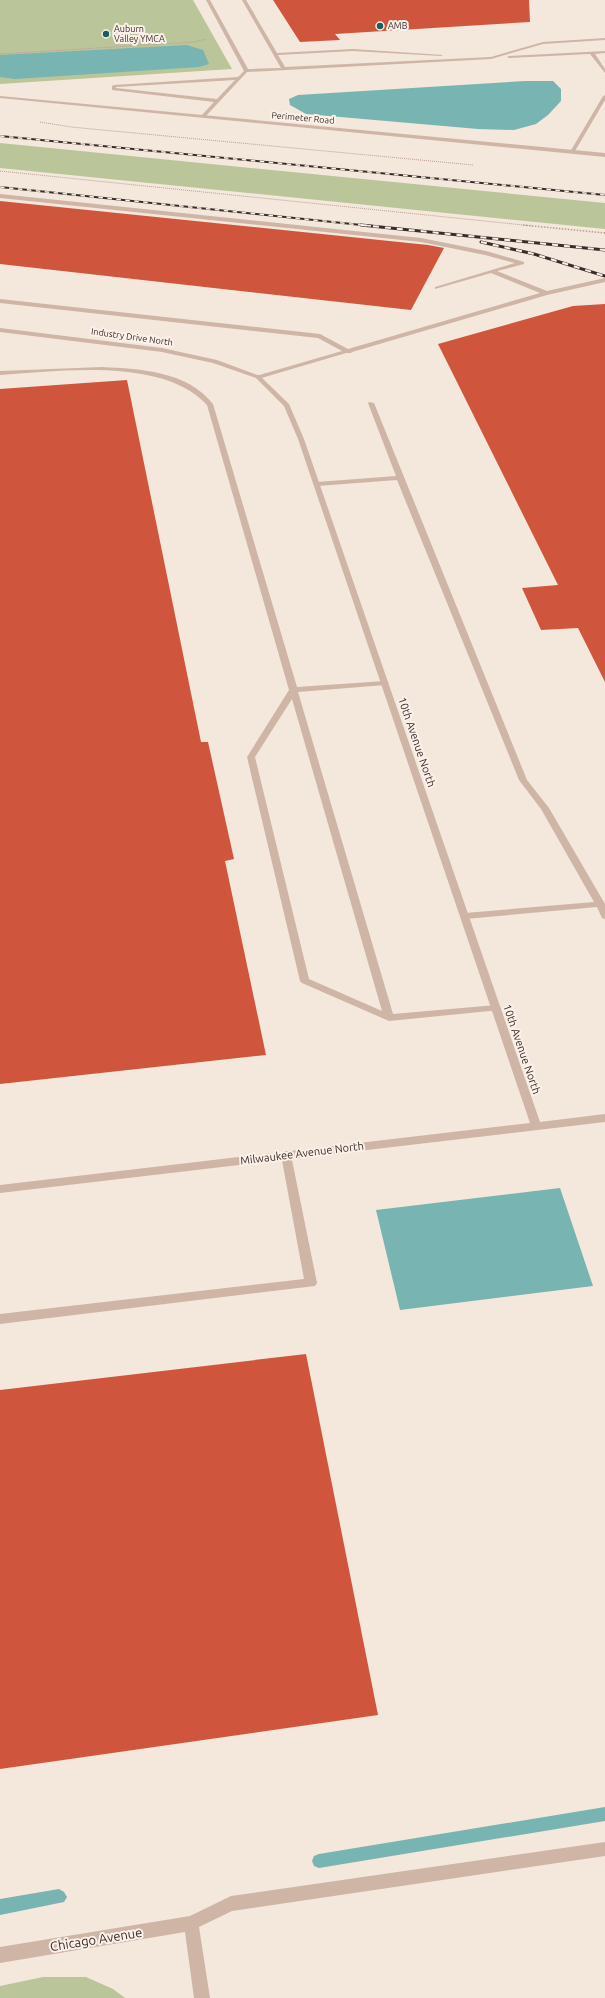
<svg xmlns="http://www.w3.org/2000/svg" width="605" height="1998" viewBox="0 0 605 1998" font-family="Ubuntu,sans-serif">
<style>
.green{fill:#bac59a}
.water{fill:#78b4b1}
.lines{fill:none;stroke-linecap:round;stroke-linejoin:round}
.stream{fill:#78b4b1;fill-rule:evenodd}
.building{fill:#d0553d}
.path-far1{stroke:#ba9f90;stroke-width:1;stroke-dasharray:1 1;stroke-linecap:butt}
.path{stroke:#ba9f90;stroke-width:1.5;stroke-dasharray:1.5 1.5;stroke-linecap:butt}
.service{fill:#ceb5a6;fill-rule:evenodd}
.minor{fill:#ceb5a6;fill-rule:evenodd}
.rail-far1-casing{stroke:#392c28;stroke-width:2}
.rail-casing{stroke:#392c28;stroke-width:3}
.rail-far1{stroke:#fbf1e9;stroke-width:1.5;stroke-dasharray:4.5;stroke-linecap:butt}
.rail{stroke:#fbf1e9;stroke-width:2;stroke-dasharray:6;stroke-linecap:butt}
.poi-dot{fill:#195f5d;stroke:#fbf1e9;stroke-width:1.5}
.labels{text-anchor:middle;stroke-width:4;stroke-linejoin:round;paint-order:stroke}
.far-poi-label{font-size:9px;fill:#392c28;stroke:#fbf1e9;text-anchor:start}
.far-street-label{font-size:9px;fill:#392c28;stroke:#fbf1e9}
.street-label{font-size:11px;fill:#392c28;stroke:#fbf1e9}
.near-street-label{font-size:13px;fill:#392c28;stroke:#fbf1e9}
</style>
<rect width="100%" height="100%" fill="#f4e7dc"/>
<path class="green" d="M 0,0 L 193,0 L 232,69 L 0,84 Z
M 0,143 L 605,203 L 605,229 L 0,168 Z
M 43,1977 L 86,1977 L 113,1989 L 125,1998 L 0,1998 L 0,1986 Z"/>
<path class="water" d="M 187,45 L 203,50 L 209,64 L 199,67 L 15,79 L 0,77 L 0,55 Z
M 525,81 L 553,81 L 561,89 L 561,101 L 548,115 L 536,124 L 514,130 L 478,129 L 306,114 L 290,105 L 289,99 L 298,95 Z
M 560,1188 L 593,1286 L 400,1310 L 376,1210 Z"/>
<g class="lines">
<path class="stream" d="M 605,1807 L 605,1821 L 319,1868 L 314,1866 L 312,1861 L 314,1856 L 319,1854 Z
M 59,1889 L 64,1892 L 67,1897 L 64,1902 L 0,1915 L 0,1899 Z"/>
</g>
<path class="building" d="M 273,0 L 529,0 L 530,22 L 335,34 L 340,40 L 300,42 Z
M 0,201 L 428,245 L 444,248 L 411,310 L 0,264 Z
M 605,304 L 605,682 L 578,628 L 541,630 L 522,588 L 558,585 L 438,344 L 573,306 Z
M 127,380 L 201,742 L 208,742 L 234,859 L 225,861 L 266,1055 L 0,1084 L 0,389 Z
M 306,1354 L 378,1715 L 0,1769 L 0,1390 Z"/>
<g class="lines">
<path class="path-far1" d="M 0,54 L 194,42 L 206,39
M 40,122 L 71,127 L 473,165
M 0,171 L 533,226"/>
<path class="path" d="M 523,225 L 605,233"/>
<path class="service" d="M 206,0 L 210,0 L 248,69 L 281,68 L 242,0 L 246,0 L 277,53 L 353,49 L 443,55 L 441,56 L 353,51 L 278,55 L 285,67 L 491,57 L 543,42 L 605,38 L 605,40 L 543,44 L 491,59 L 247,72 L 204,118 L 201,116 L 214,102 L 112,90 L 112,86 L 114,85 L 238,77 L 244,71 ZM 235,80 L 217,99 L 116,88 L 116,87 Z
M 605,51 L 605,53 L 595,54 L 605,69 L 605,73 L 590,54 L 509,58 L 507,57 L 509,56 Z
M 605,95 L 605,100 L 575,151 L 570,152 L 603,96 Z
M 0,194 L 421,238 L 486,251 L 524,262 L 524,264 L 497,271 L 547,291 L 605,278 L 605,282 L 547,295 L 352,352 L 351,353 L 346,353 L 258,379 L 255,377 L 256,376 L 342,351 L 318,338 L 0,303 L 0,299 L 320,334 L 348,349 L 540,293 L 491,273 L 435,289 L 435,287 L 515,263 L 485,255 L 421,242 L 0,198 Z
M 102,367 C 141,369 187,371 213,404 L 297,687 L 385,681 L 389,683 L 385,685 L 298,692 L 393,1014 L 496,1005 L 501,1008 L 500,1010 L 389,1021 L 302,983 L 300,981 L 247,757 L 289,690 L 207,405 C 164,357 59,371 0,375 L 0,371 ZM 292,699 L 382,1011 L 309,979 L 255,757 Z
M 369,402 L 374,403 L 527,780 L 549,808 L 605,904 L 605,919 L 602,918 L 597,907 L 465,919 L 460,916 L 465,913 L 594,902 L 541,809 L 519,780 L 397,480 L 317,486 L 313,484 L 317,482 L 396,476 L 368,403 Z
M 286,1151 L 290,1152 L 291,1155 L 317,1283 L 315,1286 L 0,1324 L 0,1314 L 304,1279 L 281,1155 L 282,1152 Z"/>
<path class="minor" d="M 0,96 L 605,153 L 605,157 L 0,98 Z
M 0,328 L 162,348 L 217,360 L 260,376 L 289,404 L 304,439 L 540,1122 L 605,1114 L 605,1122 L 0,1193 L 0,1185 L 530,1123 L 298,439 L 284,406 L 256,378 L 213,363 L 162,352 L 0,332 Z
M 605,1842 L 605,1856 L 232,1911 L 199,1927 L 210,1998 L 194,1998 L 185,1932 L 0,1963 L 0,1947 L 190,1916 L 231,1896 Z"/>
<defs>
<path id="rail-far1" d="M 0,136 L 605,195
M 0,187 L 371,226"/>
<path id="rail" d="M 361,225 L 605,250
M 481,242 L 534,254 L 605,276"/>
</defs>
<use href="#rail-far1" class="rail-far1-casing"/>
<use href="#rail" class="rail-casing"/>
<use href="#rail-far1" class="rail-far1"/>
<use href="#rail" class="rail"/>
</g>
<g class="poi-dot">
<circle cx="380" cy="26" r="4"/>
<circle cx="106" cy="34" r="4"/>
</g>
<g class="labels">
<g class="far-poi-label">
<text x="388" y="29">AMB</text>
<text x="114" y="32">Auburn<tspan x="114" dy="10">Valley YMCA</tspan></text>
</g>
<g class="far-street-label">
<text transform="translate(303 118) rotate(5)" y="3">Perimeter Road</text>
<text transform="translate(132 337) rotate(8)" y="3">Industry Drive North</text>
</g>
<g class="street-label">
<text transform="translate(417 742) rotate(71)" y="4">10th Avenue North</text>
<text transform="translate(522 1049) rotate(71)" y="4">10th Avenue North</text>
<text transform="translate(302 1153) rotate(-7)" y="4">Milwaukee Avenue North</text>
</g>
<g class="near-street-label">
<text transform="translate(96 1939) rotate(-9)" y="5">Chicago Avenue</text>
</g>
</g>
</svg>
